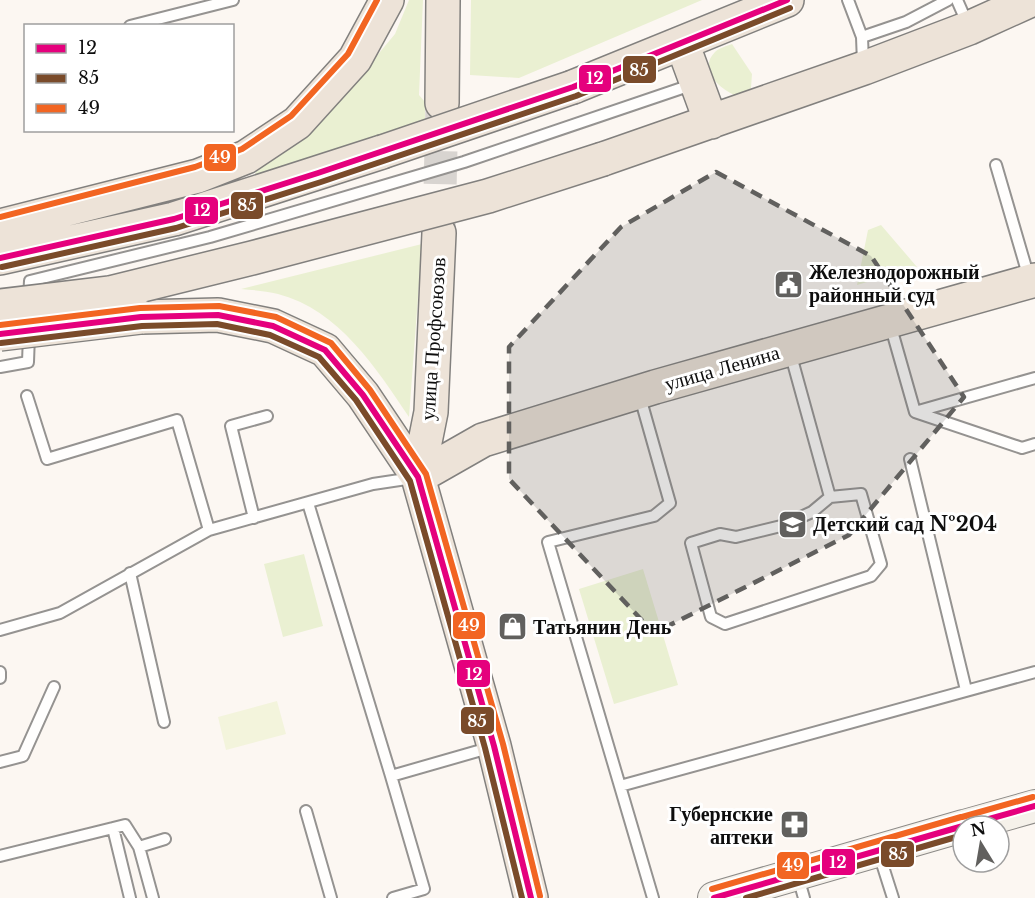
<svg xmlns="http://www.w3.org/2000/svg" width="1035" height="898" viewBox="0 0 1035 898" font-family="'Libre Baskerville',serif">
<style>
.green{fill:#eaf0d2}
.pitch{fill:#f3f4dc}
.lines{fill:none;stroke-linecap:round;stroke-linejoin:round}
.primary-tunnel{stroke:#d8d4d0;stroke-width:33;stroke-dasharray:33 16;stroke-linecap:butt}
.lane-casing{stroke:#959391;stroke-width:14}
.secondary-casing{stroke:#8c8a87;stroke-width:34}
.primary-casing{stroke:#82807e;stroke-width:36}
.lane{stroke:#fffefd;stroke-width:10}
.secondary{stroke:#f5f1ea;stroke-width:32}
.primary{stroke:#ede3d8;stroke-width:33}
.primary-bridge-casing{stroke:#82807e;stroke-width:36;stroke-linecap:butt}
.primary-bridge{stroke:#ede3d8;stroke-width:33}
.bus-1-casing{stroke:#fff;stroke-width:10}
.bus-2-casing{stroke:#fff;stroke-width:10}
.bus-3-casing{stroke:#fff;stroke-width:10}
.bus-1{stroke:#e5007d;stroke-width:6}
.bus-2{stroke:#7a4b2a;stroke-width:6}
.bus-3{stroke:#f26522;stroke-width:6}
.marked{fill:#61605e;fill-opacity:0.2;stroke:#61605e;stroke-width:4.5;stroke-dasharray:12 8;stroke-linejoin:round}
.labels{text-anchor:middle;stroke-width:6;stroke-linejoin:round;paint-order:stroke}
.poi-label{font-size:20px;font-weight:bold;fill:#0e0e0e;stroke:#fff;text-anchor:start}
.street-label{font-size:20px;fill:#0e0e0e;stroke:#fff}
.line-badge{stroke:#fff;stroke-width:2}
.badge-label{font-size:16px;text-anchor:middle;font-weight:bold;fill:#fff}
</style>
<rect width="100%" height="100%" fill="#fcf7f2"/>
<path class="green" d="M 409,0 L 423,0 L 419,95 L 425,102 L 425,125 L 259,182 L 255,173 L 334,107 L 395,34 Z
M 471,0 L 702,0 L 519,78 L 470,75 Z
M 732,44 L 752,74 L 751,88 L 737,96 C 721,90 697,70 715,52 C 719,48 727,46 732,44 Z
M 881,225 L 917,267 L 857,285 L 868,230 Z
M 422,244 L 409,417 C 376,368 339,310 278,294 C 266,291 253,290 241,289 Z
M 304,554 L 323,626 L 283,637 L 264,564 Z
M 643,569 L 678,685 L 614,704 L 579,589 Z"/>
<path class="pitch" d="M 277,701 L 286,734 L 226,750 L 218,717 Z"/>
<g class="lines">
<path class="primary-tunnel" d="M 439,233 L 442,105"/>
<defs>
<path id="lane" d="M 848,0 L 862,37 L 863,63
M 957,0 L 968,25
M 130,26 L 233,0
M 862,37 L 906,22 L 948,0
M 996,165 L 1029,278
M 29,298 L 30,281 L 210,237 L 464,162 L 694,84
M 890,324 L 915,412 L 1035,378
M 790,352 L 830,497 L 861,494 L 881,564 L 871,576 L 725,624 L 711,617 L 691,543 L 720,534 L 736,537 L 781,526 L 812,512 L 830,497
M 0,367 L 28,362 L 29,335
M 27,396 L 47,459 L 177,420 L 209,530
M 640,397 L 670,503 L 654,516 L 548,542 L 653,898
M 915,412 L 1022,448 L 1035,444
M 910,459 L 966,690
M 308,503 L 391,776
M 254,518 L 231,426 L 267,416
M 130,573 L 164,722
M 0,630 L 60,613 L 209,530 L 373,484 L 413,478
M 0,672 L 0,678
M 0,762 L 23,756 L 54,687
M 620,786 L 1035,672
M 306,811 L 331,898
M 139,847 L 165,839
M 879,854 L 893,898
M 0,856 L 113,828
M 798,877 L 804,898
M 130,898 L 113,828 L 125,825 L 139,847 L 153,898
M 393,898 L 424,889 L 391,776 L 492,747"/>
<path id="secondary" d="M 964,826 L 1035,806
M 714,898 L 963,826"/>
<path id="primary" d="M 682,43 L 711,122
M 573,87 L 787,0
M 442,103 L 443,0
M 603,159 L 864,68 L 969,28 L 1031,0
M 0,226 L 198,176 L 246,157 L 297,123 L 355,59 L 387,0
M 439,233 L 431,412 L 418,477 L 494,746 L 531,898
M 0,258 L 174,219 L 382,152
M 141,317 L 218,315 L 273,326 L 325,350 L 363,395 L 418,477
M 418,477 L 483,440 L 655,387 L 1035,280"/>
</defs>
<use href="#lane" class="lane-casing"/>
<use href="#secondary" class="secondary-casing"/>
<use href="#primary" class="primary-casing"/>
<use href="#lane" class="lane"/>
<use href="#secondary" class="secondary"/>
<use href="#primary" class="primary"/>
<defs>
<path id="primary-bridge" d="M 382,152 L 573,87
M 0,306 L 110,293 L 252,258 L 488,196 L 603,159
M 0,334 L 141,317"/>
</defs>
<use href="#primary-bridge" class="primary-bridge-casing"/>
<use href="#primary-bridge" class="primary-bridge"/>
<defs>
<path id="bus-1" d="M 0,258 L 174,219 L 318,173 L 573,87 L 787,0
M 0,334 L 141,317 L 218,315 L 273,326 L 325,350 L 363,395 L 418,477 L 494,746 L 531,898
M 964,826 L 1035,806
M 714,898 L 963,826"/>
<path id="bus-2" d="M 2,267 L 176,228 L 321,182 L 576,96 L 790,8
M 1,343 L 142,326 L 217,324 L 270,335 L 319,357 L 356,400 L 410,481 L 485,748 L 522,898
M 746,898 L 963,835"/>
<path id="bus-3" d="M 0,217 L 195,167 L 242,149 L 291,116 L 348,54 L 377,0
M 0,325 L 140,308 L 219,306 L 276,317 L 331,343 L 370,390 L 426,474 L 503,744 L 540,896
M 962,817 L 1033,797
M 712,889 L 961,817"/>
</defs>
<use href="#bus-1" class="bus-1-casing"/>
<use href="#bus-2" class="bus-2-casing"/>
<use href="#bus-3" class="bus-3-casing"/>
<use href="#bus-1" class="bus-1"/>
<use href="#bus-2" class="bus-2"/>
<use href="#bus-3" class="bus-3"/>
</g>
<path class="marked" d="M 716,172 L 871,256 L 964,397 L 849,535 L 654,633 L 509,479 L 509,347 L 621,227 Z"/>
<defs>
<symbol id="civic-square" viewBox="-11 -11 22 22"><rect x="-9" y="-9" width="18" height="18" rx="4" fill="#61605e" stroke="#fff"/><path d="M-.6-6.5H3V-4.5H.6V-3L4-1V1h2V6H-6V1h2V-1L-.6-3ZM-1.2 2.5V6h2.4V2.5Z" fill="#fff"/></symbol>
<symbol id="school-square" viewBox="-11 -11 22 22"><rect x="-9" y="-9" width="18" height="18" rx="4" fill="#61605e" stroke="#fff"/><path d="M0-5L7-2L0 1L-7-2ZM-4 1L0 2.5L4 1V4Q0 6-4 4Z" fill="#fff"/></symbol>
<symbol id="shop-square" viewBox="-11 -11 22 22"><rect x="-9" y="-9" width="18" height="18" rx="4" fill="#61605e" stroke="#fff"/><path d="M-5-2.5h2.3a2.7 3.5 0 0 1 5.4 0H5L5.5 6h-11ZM-1.5-2.5h3a1.5 2.3 0 0 0-3 0Z" fill="#fff"/></symbol>
<symbol id="pharmacy-square" viewBox="-11 -11 22 22"><rect x="-9" y="-9" width="18" height="18" rx="4" fill="#61605e" stroke="#fff"/><path d="M-2-6h4v4h4v4h-4v4h-4v-4h-4v-4h4Z" fill="#fff"/></symbol>
</defs>
<g fill-rule="evenodd">
<use href="#civic-square" x="772" y="268" width="33" height="33"/>
<use href="#school-square" x="776" y="508" width="33" height="33"/>
<use href="#shop-square" x="496" y="610" width="33" height="33"/>
<use href="#pharmacy-square" x="778" y="808" width="33" height="33"/>
</g>
<g class="labels">
<g class="poi-label">
<text x="809" y="279">Железнодорожный<tspan x="809" dy="23">районный суд</tspan></text>
<text x="813" y="531">Детский сад №204</text>
<text x="533" y="634">Татьянин День</text>
<text x="773" y="821" text-anchor="end">Губернские<tspan x="773" dy="23">аптеки</tspan></text>
</g>
<g class="street-label">
<text transform="translate(433 339) rotate(-86)" y="7">улица Профсоюзов</text>
<text transform="translate(722 368) rotate(-16)" y="7">улица Ленина</text>
</g>
</g>
<g class="line-badge">
<rect x="622" y="55" width="35" height="29" rx="6" fill="#7a4b2a"/>
<rect x="578" y="64" width="34" height="29" rx="6" fill="#e5007d"/>
<rect x="203" y="143" width="34" height="29" rx="6" fill="#f26522"/>
<rect x="230" y="191" width="34" height="29" rx="6" fill="#7a4b2a"/>
<rect x="184" y="196" width="35" height="29" rx="6" fill="#e5007d"/>
<rect x="452" y="611" width="34" height="29" rx="6" fill="#f26522"/>
<rect x="456" y="659" width="35" height="29" rx="6" fill="#e5007d"/>
<rect x="460" y="706" width="35" height="29" rx="6" fill="#7a4b2a"/>
<rect x="880" y="840" width="35" height="28" rx="6" fill="#7a4b2a"/>
<rect x="821" y="848" width="35" height="28" rx="6" fill="#e5007d"/>
<rect x="776" y="851" width="34" height="29" rx="6" fill="#f26522"/>
</g>
<g class="badge-label">
<text x="639" y="76">85</text>
<text x="595" y="84">12</text>
<text x="220" y="163">49</text>
<text x="247" y="211">85</text>
<text x="202" y="216">12</text>
<text x="469" y="631">49</text>
<text x="474" y="680">12</text>
<text x="477" y="727">85</text>
<text x="898" y="860">85</text>
<text x="838" y="868">12</text>
<text x="793" y="871">49</text>
</g>
<rect x="24" y="24" width="210" height="108" fill="#ffffff" stroke="#9f9f9f" stroke-width="1.5"/>
<rect x="36" y="44" width="30" height="9" fill="#e5007d" stroke="#9f9f9f" stroke-width="1.5"/>
<text x="78" y="54" font-size="18" fill="#0e0e0e">12</text>
<rect x="36" y="74" width="30" height="9" fill="#7a4b2a" stroke="#9f9f9f" stroke-width="1.5"/>
<text x="78" y="84" font-size="18" fill="#0e0e0e">85</text>
<rect x="36" y="104" width="30" height="9" fill="#f26522" stroke="#9f9f9f" stroke-width="1.5"/>
<text x="78" y="114" font-size="18" fill="#0e0e0e">49</text>
<g transform="translate(981 844) rotate(349)"><circle r="28" fill="#ffffff" stroke="#9f9f9f" stroke-width="1.5"/>
<path d="M0-4.5L10 22L0 15L-10 22Z" fill="#61605e"/>
<text y="-9" font-size="16" font-weight="bold" text-anchor="middle" fill="#0e0e0e">N</text>
</g>
</svg>
